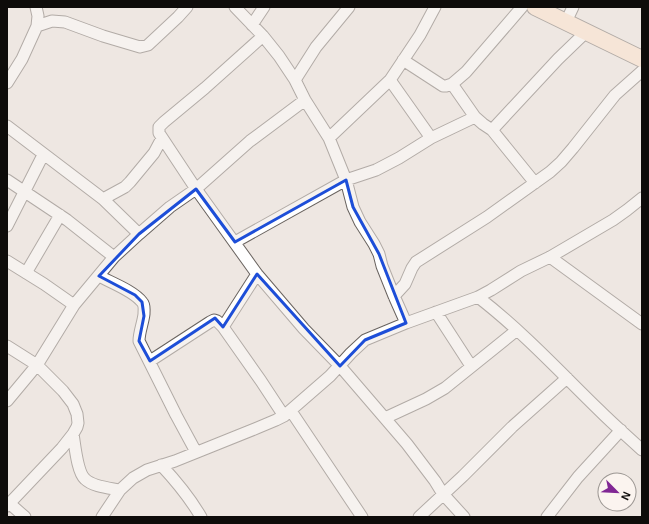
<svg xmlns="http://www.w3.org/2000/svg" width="649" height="524" viewBox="0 0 649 524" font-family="Arial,sans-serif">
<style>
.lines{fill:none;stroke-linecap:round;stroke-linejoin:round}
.street-casing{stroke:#69635f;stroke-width:13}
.secondary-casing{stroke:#69635f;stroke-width:18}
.street{stroke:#fff;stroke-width:11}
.secondary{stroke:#ffe2c9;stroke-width:16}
.marked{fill:none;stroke:#1d4ed8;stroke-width:3;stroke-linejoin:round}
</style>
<rect width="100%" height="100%" fill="#eee7e2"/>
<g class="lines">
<defs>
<path id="street" d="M 235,7 L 263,36 L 279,56 L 295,80 L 305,100 L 329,138 L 346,180 L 353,207 L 360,222 L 374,244 L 379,254 L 382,266 L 394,296 L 406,323
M 566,22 L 573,7
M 252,25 L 264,7
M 37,26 L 52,21 L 65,22 L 103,36 L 140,47 L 148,45 L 178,17 L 187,7
M 263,36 L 205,88 L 164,122 L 159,127 L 159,133 L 196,189 L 257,274 L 304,329 L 340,366 L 407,444 L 435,481 L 443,494 L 464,517
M 403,60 L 443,86 L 446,86 L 452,84 L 466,72 L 522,7
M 295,80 L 316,47 L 349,7
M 390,80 L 431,138
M 7,83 L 22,59 L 37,26 L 38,16 L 36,7
M 452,84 L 475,117
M 7,126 L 103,199 L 139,234
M 492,130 L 558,59 L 586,32
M 329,138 L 390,80 L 420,35 L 435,7
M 7,180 L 67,220 L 114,257
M 103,199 L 125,187 L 130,182 L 154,153 L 162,138
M 7,226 L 43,155
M 235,242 L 346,180 L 376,170 L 399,158 L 431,138 L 475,117 L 483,124 L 492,130 L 535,183
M 550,257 L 642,324
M 7,261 L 44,284 L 74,305
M 26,273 L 60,215
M 99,276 C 110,282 134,291 142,302 C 145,305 144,309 144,314 C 143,323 139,332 139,341 L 176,415 L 196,452
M 394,296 L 405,284 L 412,268 L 416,262 L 487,217 L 550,172 L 561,162 L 573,148 L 615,95 L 642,71
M 478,297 C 522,331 560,372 599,410 C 613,424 628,437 642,450
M 436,312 L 471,366
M 223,327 L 257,274
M 7,346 L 37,365 L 63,391 L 73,404 L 77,414 L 78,423 L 77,427 L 73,434 L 62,448 L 7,506
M 150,361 L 210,322 L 214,320 L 217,321 L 223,327 L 261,381 L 284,416
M 7,401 L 37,365 L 74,305 L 114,257 L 139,234 L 170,207 L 196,189 L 250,141 L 305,100
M 291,411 L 362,517
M 385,418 L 426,399 L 445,388 L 517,330
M 73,434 C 75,445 77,472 85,479 C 93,487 110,488 120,490
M 161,465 C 176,481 190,498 201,517
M 9,503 L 25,517
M 102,517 L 120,490 L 133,478 L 147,470 L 175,461 L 257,428 L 276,420 L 284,416 L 330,376 L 351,353 L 365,340 L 406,323 L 478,297 L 491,290 L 521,271 L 550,257 L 613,220 L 627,210 L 642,198
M 419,517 L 463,476 L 512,427 L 567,378
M 547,517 L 578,477 L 621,430"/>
<path id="secondary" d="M 535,7 L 642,59"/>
</defs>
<use href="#street" class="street-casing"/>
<use href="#secondary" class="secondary-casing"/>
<use href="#street" class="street"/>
<use href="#secondary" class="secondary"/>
</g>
<path d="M0 0H649V524H0ZM 346,180 L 353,207 L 379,254 L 406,323 L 365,340 L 340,366 L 257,274 L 223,327 L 215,318 L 150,361 L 139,341 L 144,316 L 142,302 L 135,295 L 99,276 L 139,234 L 196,189 L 235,242 Z" fill="#eee7e2" fill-opacity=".55" fill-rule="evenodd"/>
<path class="marked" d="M 346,180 L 353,207 L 379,254 L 406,323 L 365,340 L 340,366 L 257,274 L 223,327 L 215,318 L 150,361 L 139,341 L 144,316 L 142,302 L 135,295 L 99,276 L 139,234 L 196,189 L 235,242 Z"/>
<rect width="649" height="524" fill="none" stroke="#0e0c0a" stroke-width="16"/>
<g transform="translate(617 492) rotate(114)"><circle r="19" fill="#fbf4ef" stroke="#9c9793"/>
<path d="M0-3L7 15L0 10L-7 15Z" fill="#812794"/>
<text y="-6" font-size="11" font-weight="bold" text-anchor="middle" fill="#0e0c0a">N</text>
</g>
</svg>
